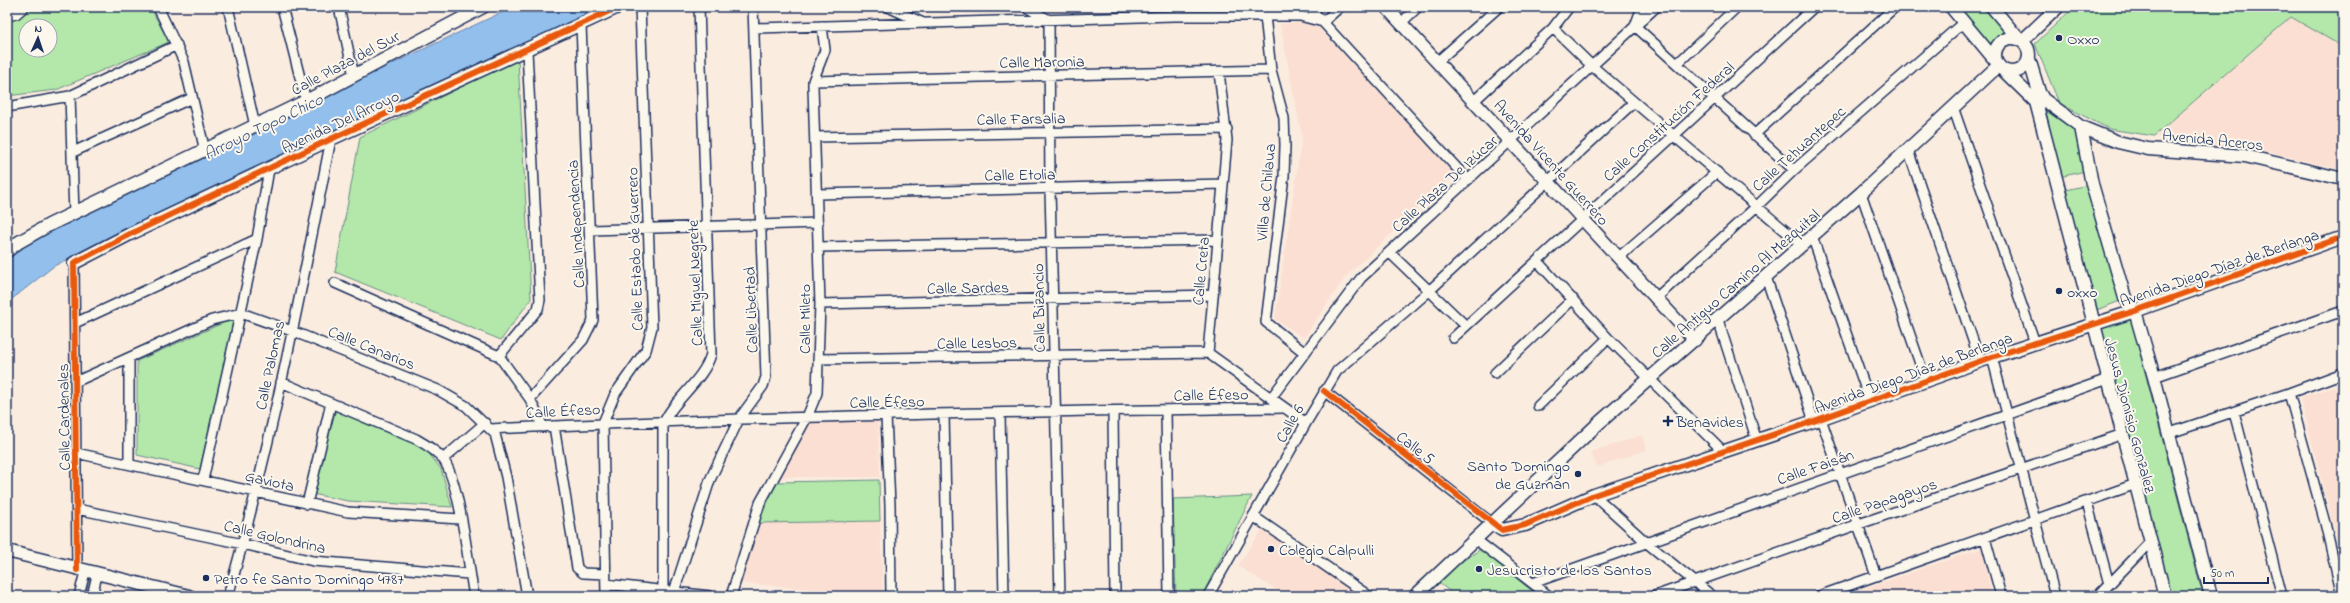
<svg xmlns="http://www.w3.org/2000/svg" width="2350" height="603" viewBox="0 0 2350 603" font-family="'Indie Flower',sans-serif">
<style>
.built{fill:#fbdfd2}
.green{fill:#b3e8aa;stroke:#678c84;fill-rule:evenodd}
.water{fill:#93bfec;stroke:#6385b3}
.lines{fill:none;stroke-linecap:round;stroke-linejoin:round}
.street-casing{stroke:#1b2f5e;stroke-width:12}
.secondary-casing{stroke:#1b2f5e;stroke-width:15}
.street{stroke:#fbf7ec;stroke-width:9}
.secondary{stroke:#fbf7ec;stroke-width:12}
.cycleway-casing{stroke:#fbf7ec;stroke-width:8}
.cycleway{stroke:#e8590c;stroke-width:6}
.poi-dot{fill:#1b2f5e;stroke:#fbf7ec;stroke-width:1.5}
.labels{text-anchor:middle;stroke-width:4;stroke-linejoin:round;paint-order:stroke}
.poi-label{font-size:16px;fill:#1b2f5e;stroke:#fbf7ec;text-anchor:start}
.street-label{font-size:16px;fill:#1b2f5e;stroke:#fbf7ec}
.water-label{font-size:17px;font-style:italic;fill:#395382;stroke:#fbf7ec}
</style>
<rect width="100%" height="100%" fill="#fbece0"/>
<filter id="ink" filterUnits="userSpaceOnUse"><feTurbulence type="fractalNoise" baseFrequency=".025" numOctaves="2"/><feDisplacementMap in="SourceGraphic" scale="8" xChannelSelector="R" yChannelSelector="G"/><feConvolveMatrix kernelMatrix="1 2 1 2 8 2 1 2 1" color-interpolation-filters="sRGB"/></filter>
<g filter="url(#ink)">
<path class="built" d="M 2291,17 L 2343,47 L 2343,170 L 2273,153 L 2154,136 Z
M 1312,21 L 1456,174 L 1346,276 L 1304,338 L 1275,319 L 1302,137 L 1280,24 Z
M 2343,385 L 2343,562 L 2300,397 Z
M 878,421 L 880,477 L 779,477 L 810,422 Z
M 1642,435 L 1647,450 L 1597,467 L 1591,452 Z
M 880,521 L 883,595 L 740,583 L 758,523 Z
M 1262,530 L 1348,584 L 1360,596 L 1286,596 L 1238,566 Z
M 1982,548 L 1992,596 L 1842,596 L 1895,578 Z
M 613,588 L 686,596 L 613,596 Z"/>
<path class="green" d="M 29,7 L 150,7 L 169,42 L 56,90 L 7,96 L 7,18 L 18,19 ZM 26,26 L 50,26 L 50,50 L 26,50 Z
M 1958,7 L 1986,7 L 2006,31 L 1991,46 Z
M 2074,7 L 2343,7 L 2343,47 L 2291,17 L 2154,136 L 2109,129 L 2059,103 L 2035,44 Z
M 518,59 L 531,299 L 501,340 L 335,272 L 360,137 Z
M 2046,111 L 2075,130 L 2085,171 L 2060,177 Z
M 2088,185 L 2120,301 L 2094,311 L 2065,190 Z
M 234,318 L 200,469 L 137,455 L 137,361 Z
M 2131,318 L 2203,596 L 2169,596 L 2099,328 Z
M 336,409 L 424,447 L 441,469 L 452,507 L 348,501 L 312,494 Z
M 879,480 L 880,521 L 758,523 L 777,482 Z
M 1252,496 L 1202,596 L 1176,596 L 1173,499 Z
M 1481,549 L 1538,596 L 1456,596 L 1439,583 L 1459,563 Z"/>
<path class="water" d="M 513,7 L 601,7 L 549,33 L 415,93 L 178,204 L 54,266 L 7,303 L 7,257 L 30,241 L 306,101 L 392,64 Z"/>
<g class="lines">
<defs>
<path id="street" d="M 158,7 L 184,62 L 205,151
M 228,7 L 255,126
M 282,7 L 306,101
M 339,7 L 354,76
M 888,7 L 921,22
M 1026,7 L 1049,20 L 1050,189 L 1060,596
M 1241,7 L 1250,16
M 1309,7 L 1467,179
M 1642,7 L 1635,26 L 1794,170
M 7,16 L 16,14 L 24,7
M 1265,16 L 1271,70 L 1284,118 L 1285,145 L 1284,176 L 1266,322 L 1305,353
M 1401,23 L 1418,7
M 754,28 L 1174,16 L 1300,16 L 1323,22 L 1340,7
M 1553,28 L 1592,66 L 1802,245
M 1438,61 L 1499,7
M 1677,64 L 1737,7
M 813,81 L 1271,70
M 70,96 L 74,214
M 1474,101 L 1553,28 L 1569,7
M 7,107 L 70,96 L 177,45
M 1953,107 L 2035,343
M 1754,135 L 1895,7
M 815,137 L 1227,129
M 1908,150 L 1980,361
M 73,152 L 192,98
M 1861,193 L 1926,381
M 817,194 L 1223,184
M 591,230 L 818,223
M 1812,236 L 1870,401
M 818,247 L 1217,240
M 1390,253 L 1466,326
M 1618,258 L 1717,172
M 1538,262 L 1608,338 L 1724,452
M 74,263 L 77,570
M 1766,277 L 1814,421
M 335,283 L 499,356 L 530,399 L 543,427
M 1655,299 L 1757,206 L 1794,170 L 1964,22
M 820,304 L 1213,295
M 1718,320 L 1757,441
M 75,323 L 257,239
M 1453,338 L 1814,7
M 1208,353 L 1227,140 L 1219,72
M 1208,353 L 1306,423
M 499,356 L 538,309 L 540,300 L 527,51
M 1992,357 L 2055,596
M 819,359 L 1208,353
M 1495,373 L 1573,299
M 2154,377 L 2343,311
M 75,382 L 212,320 L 241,313 L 292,331 L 438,390 L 466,406 L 495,434 L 506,477 L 527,596
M 281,382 L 416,439 C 425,444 436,450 443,459 C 460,482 468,564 474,596
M 1324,391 L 1493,524
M 2289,393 L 2325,523 L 2342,596
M 1271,398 L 1361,278 L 1656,7
M 530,399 L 583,340 L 593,320 L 581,25
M 1538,406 L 1608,338
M 1166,410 L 1169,596
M 1113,411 L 1115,596
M 2234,412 L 2282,596
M 1000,414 L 1004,596
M 944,415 L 948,596
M 886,416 L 890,505 L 891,596
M 1821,419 L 1876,576
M 554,426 L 577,568 L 583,573 L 605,574
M 491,429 C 755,416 1020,412 1284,408
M 2170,433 L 2289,393 L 2343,373
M 76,453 L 348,512 L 460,519
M 443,459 L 485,423
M 129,463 L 129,358
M 203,480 L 257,239 L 269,169
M 1594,495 L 1647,543 L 1712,596
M 2087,502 L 2109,584
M 307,504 L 331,403
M 77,509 L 243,544 L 313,561 L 469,574
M 1253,516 L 1369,596
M 1985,538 L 2001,596
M 1475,539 L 1549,596
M 1533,583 L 2108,379
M 606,584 L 710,596
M 663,590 L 663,426 C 669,403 704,381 711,354 L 699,7
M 674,592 L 710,480 L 739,419 L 763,386 L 766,377 L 753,7
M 79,596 L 85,572
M 92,596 L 97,575
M 228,596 C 271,446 301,292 331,139
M 606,596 L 603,423 L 615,394 L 646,350 L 652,327 L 640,7
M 731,596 L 760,503 L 807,417 L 817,393 L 820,304 L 813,87 L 813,81 L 825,50 L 822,26
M 1208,596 L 1306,423 L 1337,371 L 1429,291 L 1634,102
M 1655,596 L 1859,524 L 2123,434
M 1819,596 L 2136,484
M 2098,596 L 2151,541"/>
<path id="secondary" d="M 1386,7 L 1695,340
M 1951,7 L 1995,60
M 1992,7 L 2018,38
M1995 55a17 17 0 1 1 34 0a17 17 0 1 1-34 0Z
M 2022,41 L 2058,7
M 2029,59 L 2039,92 L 2043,99 L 2081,127 L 2118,142 L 2148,149 L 2245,156 L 2343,179
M 2002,69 L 2036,102 L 2165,596
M 2081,127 L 2092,184 L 2125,298 L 2135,311 L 2154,377 L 2211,596
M 7,251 L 19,242 L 49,225 L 306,101 L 483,7
M 74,263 L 130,234 L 331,139 L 618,7
M 1493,524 L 1502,530 L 1525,525 L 1594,495 L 1814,421 L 1992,357 L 2135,311 L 2343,237
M 7,551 L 189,596
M 1415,596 L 1600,422 L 1861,193 L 1998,66"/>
</defs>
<use href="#street" class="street-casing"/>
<use href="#secondary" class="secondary-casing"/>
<use href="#street" class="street"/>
<use href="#secondary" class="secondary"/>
<defs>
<path id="cycleway" d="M 1324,391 L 1502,530 L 1525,525 L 1594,495 L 1814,421 L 1992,357 L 2135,311 L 2343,237
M 77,570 L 74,263 L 130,234 L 331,139 L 618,7"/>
</defs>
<use href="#cycleway" class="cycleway-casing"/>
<use href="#cycleway" class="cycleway"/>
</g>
</g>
<g class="poi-dot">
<circle cx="2059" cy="38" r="4"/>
<circle cx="2059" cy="291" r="4"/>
<path d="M1666 415h4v4h4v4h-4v4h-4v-4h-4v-4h4z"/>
<circle cx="1578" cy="474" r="4"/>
<circle cx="1271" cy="549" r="4"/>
<circle cx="1479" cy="569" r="4"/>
<circle cx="206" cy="578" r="4"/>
</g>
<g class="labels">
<g class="poi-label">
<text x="2067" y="44">Oxxo</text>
<text x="2067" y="297">oxxo</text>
<text x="1676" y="427">Benavides</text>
<text x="1570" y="471" text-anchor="end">Santo Domingo<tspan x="1570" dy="18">de Guzman</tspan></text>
<text x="1279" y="555">Colegio Calpulli</text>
<text x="1487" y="575">Jesucristo de los Santos</text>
<text x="214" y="584">Petro fe Santo Domingo 4787</text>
</g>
<g class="street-label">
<text transform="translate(1042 61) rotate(-1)" y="6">Calle Maronia</text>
<text transform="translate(345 62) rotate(-28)" y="6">Calle Plaza del Sur</text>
<text transform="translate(1021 118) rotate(-1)" y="6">Calle Farsalia</text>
<text transform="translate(340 121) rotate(-25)" y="6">Avenida Del Arroyo</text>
<text transform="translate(1668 121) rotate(-42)" y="6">Calle Constitución Federal</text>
<text transform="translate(2213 139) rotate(6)" y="6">Avenida Aceros</text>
<text transform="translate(1798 148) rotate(-42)" y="6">Calle Tehuantepec</text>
<text transform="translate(1552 162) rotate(48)" y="6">Avenida Vicente Guerrero</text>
<text transform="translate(1020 174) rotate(-1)" y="6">Calle Etolia</text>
<text transform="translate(1444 183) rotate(-42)" y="6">Calle Plaza De Izúcar</text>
<text transform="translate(1265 192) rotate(-85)" y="6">Villa de Chilaua</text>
<text transform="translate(575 224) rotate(-93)" y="6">Calle Independencia</text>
<text transform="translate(634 249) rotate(-92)" y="6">Calle Estado de Guerrero</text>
<text transform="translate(2219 267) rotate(-19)" y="6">Avenida Diego Díaz de Berlanga</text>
<text transform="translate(1200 271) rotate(-85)" y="6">Calle Creta</text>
<text transform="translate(694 283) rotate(-92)" y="6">Calle Miguel Negrete</text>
<text transform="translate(1735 283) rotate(-41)" y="6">Calle Antiguo Camino Al Mezquital</text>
<text transform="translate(968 287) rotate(-1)" y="6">Calle Sardes</text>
<text transform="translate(1038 308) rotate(-91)" y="6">Calle Bizancio</text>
<text transform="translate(750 310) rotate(-92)" y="6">Calle Libertad</text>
<text transform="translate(804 319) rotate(-90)" y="6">Calle Mileto</text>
<text transform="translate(977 342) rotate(-1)" y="6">Calle Lesbos</text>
<text transform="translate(372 347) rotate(22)" y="6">Calle Canarios</text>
<text transform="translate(269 365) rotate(-78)" y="6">Calle Palomas</text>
<text transform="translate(1913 372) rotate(-20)" y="6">Avenida Diego Díaz de Berlanga</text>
<text transform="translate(1211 394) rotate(-1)" y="6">Calle Éfeso</text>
<text transform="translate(887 401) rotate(-1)" y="6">Calle Éfeso</text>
<text transform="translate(563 410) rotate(-3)" y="6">Calle Éfeso</text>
<text transform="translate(2131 415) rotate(75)" y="6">Jesus Dionisio Gonzalez</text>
<text transform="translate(63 417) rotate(-91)" y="6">Calle Cardenales</text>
<text transform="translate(1289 423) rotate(-61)" y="6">Calle 6</text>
<text transform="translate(1416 447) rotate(38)" y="6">Calle 5</text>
<text transform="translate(1815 466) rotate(-19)" y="6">Calle Faisán</text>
<text transform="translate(270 480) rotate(13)" y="6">Gaviota</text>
<text transform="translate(1884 500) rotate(-19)" y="6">Calle Papagayos</text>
<text transform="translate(275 536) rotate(13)" y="6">Calle Golondrina</text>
</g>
<g class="water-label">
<text transform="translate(263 126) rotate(-26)" y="6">Arroyo Topo Chico</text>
</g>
</g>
<rect width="2350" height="603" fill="none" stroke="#fbf7ec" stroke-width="24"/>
<rect x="12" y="12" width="2326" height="579" fill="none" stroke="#1b2f5e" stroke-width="1.5" filter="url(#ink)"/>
<g transform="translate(38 38) rotate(3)"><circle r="19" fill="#fbf7ec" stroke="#a1a7b3"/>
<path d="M0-3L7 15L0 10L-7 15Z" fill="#1b2f5e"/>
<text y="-6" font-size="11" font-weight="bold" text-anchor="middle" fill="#1b2f5e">N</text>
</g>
<path d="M2204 577v6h64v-6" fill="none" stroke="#1b2f5e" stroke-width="2"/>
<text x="2210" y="577" font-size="12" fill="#1b2f5e" stroke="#fbf7ec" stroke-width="3" paint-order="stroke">50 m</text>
</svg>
